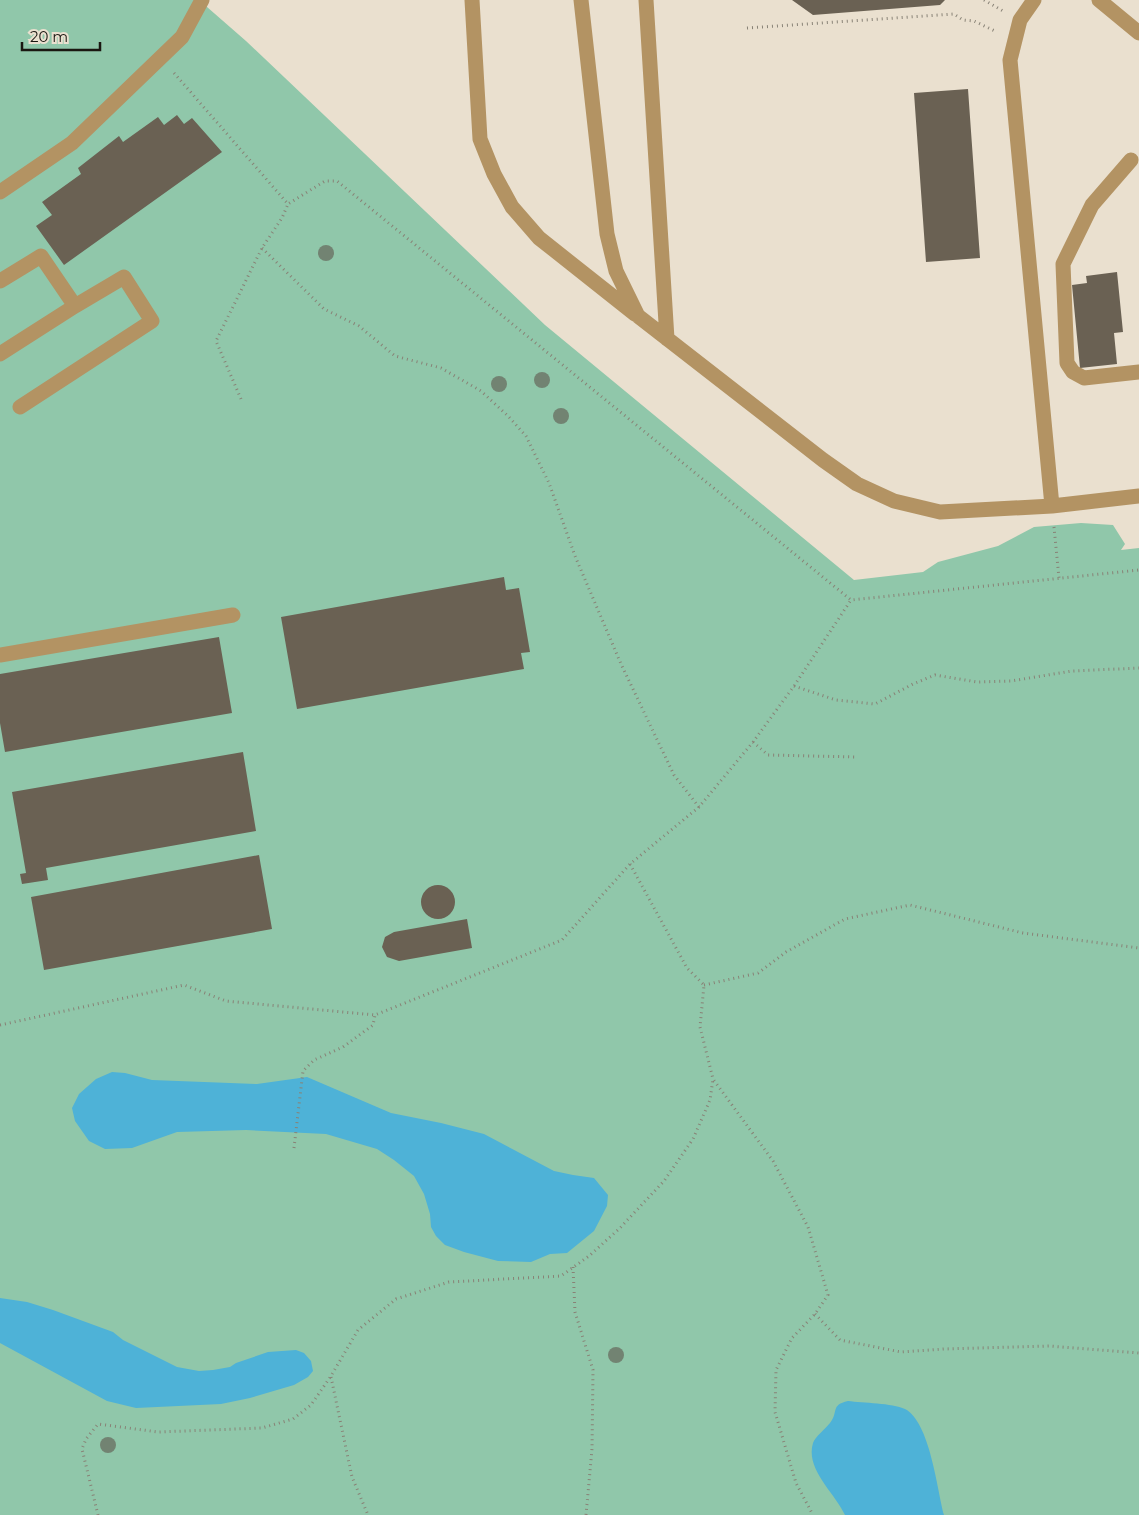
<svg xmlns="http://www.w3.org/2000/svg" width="1139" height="1515" viewBox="0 0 1139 1515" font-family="Montserrat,sans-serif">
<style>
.green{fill:#90c7aa}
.water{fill:#4eb2d7}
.building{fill:#6a6153}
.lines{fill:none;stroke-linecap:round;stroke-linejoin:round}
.path{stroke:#888276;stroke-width:3;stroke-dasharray:1 4;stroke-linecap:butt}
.minor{stroke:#b39363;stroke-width:15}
.tree{fill:#728372}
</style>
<rect width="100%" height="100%" fill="#eae0cf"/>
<path class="green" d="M 0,0 L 199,0 L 246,41 L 545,325 L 854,580 L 923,572 L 938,562 L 998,546 L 1034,527 L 1081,523 L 1113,525 L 1125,544 L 1121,550 L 1139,548 L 1139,1515 L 0,1515 Z"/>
<path class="water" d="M 112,1072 L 125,1073 L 152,1080 L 257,1084 L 307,1077 L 391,1113 L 441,1123 L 484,1134 L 554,1171 L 573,1175 L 594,1178 L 608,1195 L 607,1206 L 594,1231 L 567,1253 L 550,1254 L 531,1262 L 498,1261 L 464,1252 L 445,1245 L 436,1236 L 431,1227 L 430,1214 L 424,1194 L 414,1176 L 394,1160 L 377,1149 L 326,1134 L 246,1130 L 177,1132 L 132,1148 L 105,1149 L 89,1141 L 75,1121 L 72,1108 L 79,1094 L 96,1079 Z
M 0,1298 L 27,1302 L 53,1310 L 113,1332 L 123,1340 L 177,1367 L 199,1371 L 213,1370 L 230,1367 L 236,1363 L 268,1352 L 296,1350 L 304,1353 L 311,1361 L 313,1371 L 308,1377 L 294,1385 L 250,1398 L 221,1404 L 136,1408 L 107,1401 L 0,1343 Z
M 848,1401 C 863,1403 892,1403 905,1409 C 930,1422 937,1489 944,1515 L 845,1515 C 835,1493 805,1469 813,1443 C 815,1437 826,1428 830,1423 C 839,1412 830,1405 848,1401 Z"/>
<path class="building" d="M 792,0 L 945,0 L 940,5 L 813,15 Z
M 968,89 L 980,258 L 926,262 L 914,93 Z
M 177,115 L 184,124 L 192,118 L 222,152 L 64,265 L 36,226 L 52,215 L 42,202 L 81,174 L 78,168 L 119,136 L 123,142 L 158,117 L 164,125 Z
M 1117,272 L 1123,332 L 1114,333 L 1117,364 L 1080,368 L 1072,285 L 1087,283 L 1086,276 Z
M 504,577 L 506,590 L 519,588 L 530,652 L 521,653 L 524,669 L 297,709 L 281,617 Z
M 219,637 L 232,713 L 5,752 L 0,723 L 0,674 Z
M 243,752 L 256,831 L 46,868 L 48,880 L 22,884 L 20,874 L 26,873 L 12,792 Z
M 259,855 L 272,929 L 44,970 L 31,897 Z
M421 902a17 17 0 1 1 34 0a17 17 0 1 1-34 0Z
M 467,919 L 472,948 L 399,961 L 387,957 L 382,947 L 385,937 L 394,932 Z"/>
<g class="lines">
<path class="path" d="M 984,0 L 1003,11
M 747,28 L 954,14 L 963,20 L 974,21 L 997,32
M 174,73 L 288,204 L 325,181 L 337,181 L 851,600 L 1139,570
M 262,248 L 324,309 L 359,326 L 395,356 L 441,368 L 481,391 L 508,416 L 526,436 L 549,483 L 575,556 L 621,664 L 674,775 L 699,807
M 241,399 L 216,341 L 262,248 L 282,218 L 288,204
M 1054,527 L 1059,578
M 794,686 L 836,700 L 875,704 L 913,684 L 935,675 L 977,682 L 1011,681 L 1072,671 L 1139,668
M 753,742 L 768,755 L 856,757
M 630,864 L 687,968 L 704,985 L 700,1027 L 713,1079 L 773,1161 L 808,1227 L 828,1295 L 815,1314 L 792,1338 L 776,1370 L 775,1412 L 796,1483 L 813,1515
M 704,985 L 758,973 L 786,952 L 845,919 L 910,905 L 1023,933 L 1139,948
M 0,1025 L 184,985 L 226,1001 L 375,1015 L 562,940 L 630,864 L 699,807 L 753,742 L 794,686 L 851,600
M 294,1148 L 303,1071 L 314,1060 L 343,1047 L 373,1025 L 375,1015
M 573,1267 L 575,1312 L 593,1370 L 592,1449 L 586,1515
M 815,1314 L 840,1340 L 901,1352 L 944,1349 L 1049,1346 L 1139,1353
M 331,1377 L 352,1477 L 368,1515
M 98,1515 L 82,1449 L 86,1439 L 98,1424 L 158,1432 L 262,1428 L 293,1419 L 311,1405 L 331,1376 L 358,1330 L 396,1299 L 449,1282 L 561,1276 L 589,1256 L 619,1229 L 664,1181 L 693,1139 L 710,1100 L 713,1079"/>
<path class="minor" d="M 472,0 L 480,139 L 494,174 L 512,207 L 539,238 L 635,314
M 581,0 L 607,234 L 616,271 L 638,316 L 823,460 L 857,484 L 894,501 L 940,512 L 1052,506 L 1139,496
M 646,0 L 667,339
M 1034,0 L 1020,20 L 1010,60 L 1052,506
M 1099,0 L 1139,33
M 1131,160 L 1092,205 L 1063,264 L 1067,363 L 1073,372 L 1084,378 L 1139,372
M 0,192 L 72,143 L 182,37 L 202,0
M 0,281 L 41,256 L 75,306 L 0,354
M 20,407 L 152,321 L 124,277 L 75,306
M 0,655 L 233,615"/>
</g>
<g class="tree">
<circle cx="326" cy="253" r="8"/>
<circle cx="542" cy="380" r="8"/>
<circle cx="499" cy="384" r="8"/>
<circle cx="561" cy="416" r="8"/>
<circle cx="616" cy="1355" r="8"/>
<circle cx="108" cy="1445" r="8"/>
</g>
<path d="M22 42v8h78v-8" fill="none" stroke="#1a1711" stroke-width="2.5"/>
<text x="30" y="42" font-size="15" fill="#1a1711" stroke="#eae0cf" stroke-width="4" paint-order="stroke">20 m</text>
</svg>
